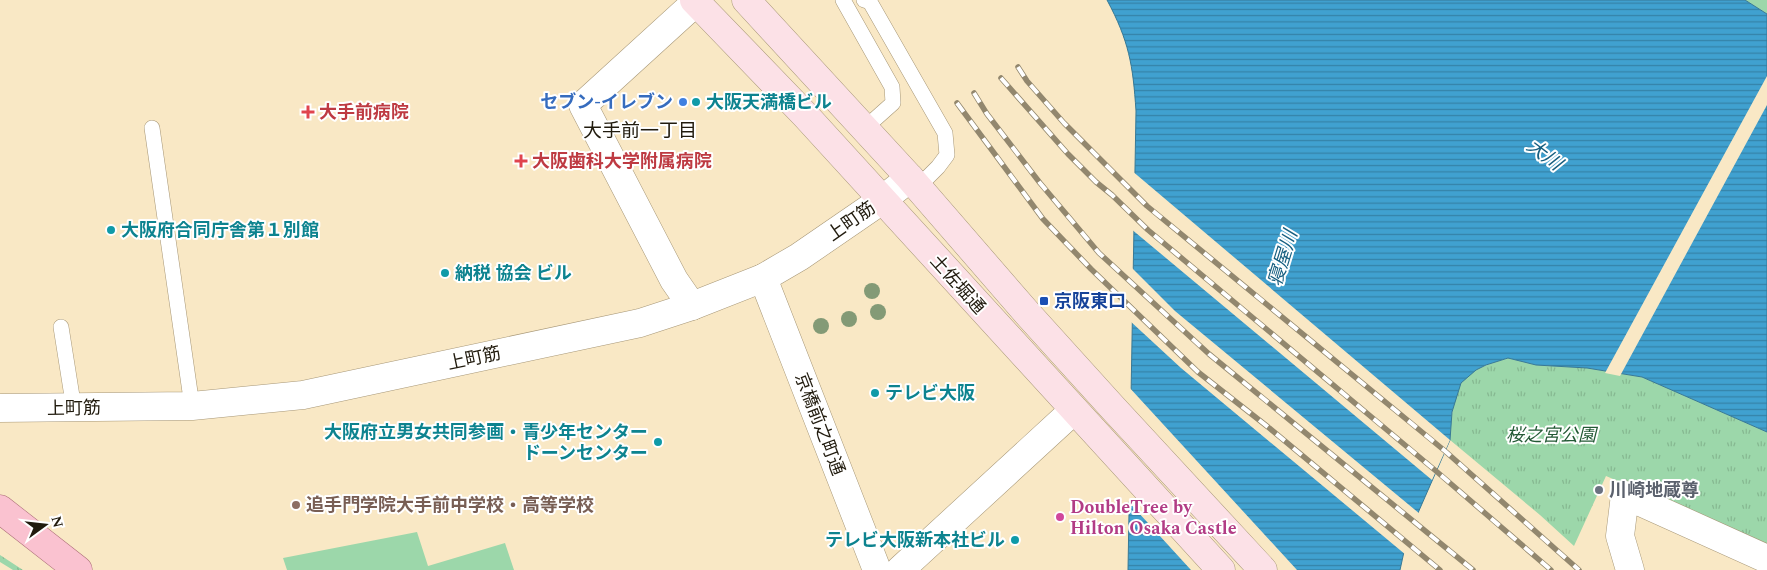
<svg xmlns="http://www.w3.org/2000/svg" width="1767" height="570" viewBox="0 0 1767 570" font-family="Spectral,'Noto Sans JP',serif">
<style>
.grass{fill:url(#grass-tufts)}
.garden{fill:#9cd7aa}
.water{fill:url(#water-rules);stroke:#377996}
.pier{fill:#f9e8c5}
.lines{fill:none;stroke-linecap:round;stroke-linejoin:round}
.service-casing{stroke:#a79777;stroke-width:16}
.minor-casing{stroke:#a79777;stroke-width:29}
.tertiary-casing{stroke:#a79777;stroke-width:29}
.secondary-casing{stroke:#a79777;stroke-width:29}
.primary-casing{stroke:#ab6e77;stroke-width:29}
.service{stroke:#fff;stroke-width:15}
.minor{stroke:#fff;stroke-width:28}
.tertiary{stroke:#fff;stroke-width:28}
.secondary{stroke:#fce1e7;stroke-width:28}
.primary{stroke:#fac2d0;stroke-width:28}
.rail-casing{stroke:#92876e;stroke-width:5.5}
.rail{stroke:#fff;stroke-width:4;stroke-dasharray:11;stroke-linecap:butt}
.tree{fill:#839a76}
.shop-dot{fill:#3f7fe0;stroke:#fff;stroke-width:2}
.culture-dot{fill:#0f9aa8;stroke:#fff;stroke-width:2}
.health-dot{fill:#e0444e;stroke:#fff;stroke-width:2}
.transit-dot{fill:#1a4fb4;stroke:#fff;stroke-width:2}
.worship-dot{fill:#6b7280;stroke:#fff;stroke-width:2}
.education-dot{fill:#8d6e63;stroke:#fff;stroke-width:2}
.hotel-dot{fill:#d1479c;stroke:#fff;stroke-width:2}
.labels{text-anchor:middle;stroke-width:4;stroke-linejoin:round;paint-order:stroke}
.shop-label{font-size:18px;font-weight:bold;fill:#366cbe;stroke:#fff;text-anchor:end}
.culture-label{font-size:18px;font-weight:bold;fill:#0d838f;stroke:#fff;text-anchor:start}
.health-label{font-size:18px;font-weight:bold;fill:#be3a42;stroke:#fff;text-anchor:start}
.street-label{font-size:18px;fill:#211b0e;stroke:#fff}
.transit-label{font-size:18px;font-weight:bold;fill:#164399;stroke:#fff;text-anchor:start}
.park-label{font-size:18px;font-style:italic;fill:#235a35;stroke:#fff}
.worship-label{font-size:18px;font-weight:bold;fill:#5b616d;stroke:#fff;text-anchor:start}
.education-label{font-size:18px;font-weight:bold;fill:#785e54;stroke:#fff;text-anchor:start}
.hotel-label{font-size:18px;font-weight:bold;fill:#b23c85;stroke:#fff;text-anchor:start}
.neighbourhood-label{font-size:19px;fill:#211b0e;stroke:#fff}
.water-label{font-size:19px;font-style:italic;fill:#175f80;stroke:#fff}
</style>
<defs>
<pattern id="grass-tufts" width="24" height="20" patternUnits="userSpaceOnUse" patternTransform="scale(1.25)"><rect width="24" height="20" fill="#9cd7aa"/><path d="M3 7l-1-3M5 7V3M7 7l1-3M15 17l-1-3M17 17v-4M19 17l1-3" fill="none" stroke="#86b891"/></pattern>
<pattern id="water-rules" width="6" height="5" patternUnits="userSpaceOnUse" patternTransform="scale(1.25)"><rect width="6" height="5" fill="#40a1d0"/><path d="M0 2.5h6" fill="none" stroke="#3582a7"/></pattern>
</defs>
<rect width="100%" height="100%" fill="#f9e8c5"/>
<path class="grass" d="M 1745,0 L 1767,0 L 1767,14 Z
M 1508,358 L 1536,365 L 1587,368 L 1642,377 L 1767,432 L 1767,545 L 1606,476 L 1574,546 L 1540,515 L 1450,440 C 1451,425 1452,396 1461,383 C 1469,369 1493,363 1508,358 Z
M 0,555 L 23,570 L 13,570 L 0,562 Z"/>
<path class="garden" d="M 417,532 L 428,566 L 505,543 L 514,570 L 287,570 L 283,558 Z"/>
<path class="water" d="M 1107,0 L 1745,0 L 1767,14 L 1767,432 L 1642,377 L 1587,368 L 1536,365 L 1508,358 L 1486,365 L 1476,370 L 1461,383 L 1452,412 L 1450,440 L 1407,538 L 1400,570 L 1128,570 L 1136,111 C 1133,65 1129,41 1107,0 Z"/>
<path class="pier" d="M 1767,76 L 1767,105 L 1620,376 L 1605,373 Z
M 1131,170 L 1450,440 L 1432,480 L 1130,228 Z
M 1130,266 L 1175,311 L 1420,514 L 1409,539 L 1406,555 L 1181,368 L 1129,320 Z
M 1128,386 L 1297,570 L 1191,570 L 1126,499 Z"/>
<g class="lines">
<defs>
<path id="service" d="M 843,0 L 892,87 L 893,103 L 865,128
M 864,0 L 870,2 L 945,133 L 947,155 L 938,167 L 918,187
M 152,128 L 192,406
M 61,327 L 74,409"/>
<path id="minor" d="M 763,278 L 877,570
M 692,306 L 674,280 L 583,105 L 696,2
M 900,570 L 1074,410
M 1630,570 L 1620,536 L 1625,495 L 1767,559"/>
<path id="tertiary" d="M 0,408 L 192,406 L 303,395 L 640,323 L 692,306 L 763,278 L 799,257 L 882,200 L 910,178"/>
<path id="secondary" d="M 694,0 L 806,116 L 1221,570
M 746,0 L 910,178 L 1027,313 L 1113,408 L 1263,570"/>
<path id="primary" d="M 0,509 L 78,570"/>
</defs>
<use href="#service" class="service-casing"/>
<use href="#minor" class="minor-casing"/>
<use href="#tertiary" class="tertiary-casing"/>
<use href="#secondary" class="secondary-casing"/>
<use href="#primary" class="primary-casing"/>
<use href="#service" class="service"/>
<use href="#minor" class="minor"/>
<use href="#tertiary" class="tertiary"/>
<use href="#secondary" class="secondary"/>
<use href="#primary" class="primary"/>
<defs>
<path id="rail" d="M 1018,67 L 1027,81 L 1064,123 L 1147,206 L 1445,451 L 1579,570
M 1001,78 L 1068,154 L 1096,182 L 1112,195 L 1148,230 L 1436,471 L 1551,570
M 974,93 L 987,114 L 1040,183 L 1099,253 L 1209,354 L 1473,570
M 957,103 L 1043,219 L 1091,269 L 1198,372 L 1268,427 L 1440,570"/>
</defs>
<use href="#rail" class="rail-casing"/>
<use href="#rail" class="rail"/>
</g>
<g class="tree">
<circle cx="872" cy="291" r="8"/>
<circle cx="878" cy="312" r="8"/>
<circle cx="849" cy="319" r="8"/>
<circle cx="821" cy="326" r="8"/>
</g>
<circle class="shop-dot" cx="683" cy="102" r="5"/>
<g class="culture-dot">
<circle cx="696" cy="102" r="5"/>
<circle cx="111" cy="230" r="5"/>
<circle cx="445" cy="273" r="5"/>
<circle cx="875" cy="393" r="5"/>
<circle cx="658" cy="442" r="5"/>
<circle cx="1015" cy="540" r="5"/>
</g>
<g class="health-dot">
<path d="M305.5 104.5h5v5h5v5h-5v5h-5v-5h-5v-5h5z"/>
<path d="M518.5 153.5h5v5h5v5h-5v5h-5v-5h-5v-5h5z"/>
</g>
<rect class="transit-dot" x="1039" y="296" width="10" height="10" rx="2.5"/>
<circle class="worship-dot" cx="1599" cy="490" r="5"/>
<circle class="education-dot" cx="296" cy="505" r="5"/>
<circle class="hotel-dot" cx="1060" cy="517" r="5"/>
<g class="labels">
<g class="shop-label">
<text x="673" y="108">セブン-イレブン</text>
</g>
<g class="culture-label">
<text x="706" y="108">大阪天満橋ビル</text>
<text x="121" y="236">大阪府合同庁舎第１別館</text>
<text x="455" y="279">納税 協会 ビル</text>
<text x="885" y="399">テレビ大阪</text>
<text x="648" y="438" text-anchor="end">大阪府立男女共同参画・青少年センター<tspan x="648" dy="21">ドーンセンター</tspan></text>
<text x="1005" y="546" text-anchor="end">テレビ大阪新本社ビル</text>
</g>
<g class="health-label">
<text x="319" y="118">大手前病院</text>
<text x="532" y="167">大阪歯科大学附属病院</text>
</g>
<g class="street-label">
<text transform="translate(851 221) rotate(-35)" y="6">上町筋</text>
<text transform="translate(958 284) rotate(48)" y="6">土佐堀通</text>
<text transform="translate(474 358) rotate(-12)" y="6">上町筋</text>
<text transform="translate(74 408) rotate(-1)" y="6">上町筋</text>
<text transform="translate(820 424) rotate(69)" y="6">京橋前之町通</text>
</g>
<g class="transit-label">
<text x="1054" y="307">京阪東口</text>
</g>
<g class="park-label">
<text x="1551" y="441">桜之宮公園</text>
</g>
<g class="worship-label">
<text x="1609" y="496">川崎地蔵尊</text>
</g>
<g class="education-label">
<text x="306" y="511">追手門学院大手前中学校・高等学校</text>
</g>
<g class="hotel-label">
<text x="1070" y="513">DoubleTree by<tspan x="1070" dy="21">Hilton Osaka Castle</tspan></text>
</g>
<g class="neighbourhood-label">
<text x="640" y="137">大手前一丁目</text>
</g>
<g class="water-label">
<text transform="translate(1545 154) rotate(37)" y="7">大川</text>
<text transform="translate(1282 258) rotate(-73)" y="7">寝屋川</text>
</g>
</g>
<g transform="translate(45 525) rotate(75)" stroke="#ffffff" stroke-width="4" paint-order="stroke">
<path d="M0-4L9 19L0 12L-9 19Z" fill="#211b0e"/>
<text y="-8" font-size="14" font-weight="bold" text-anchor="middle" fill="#211b0e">N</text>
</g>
</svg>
